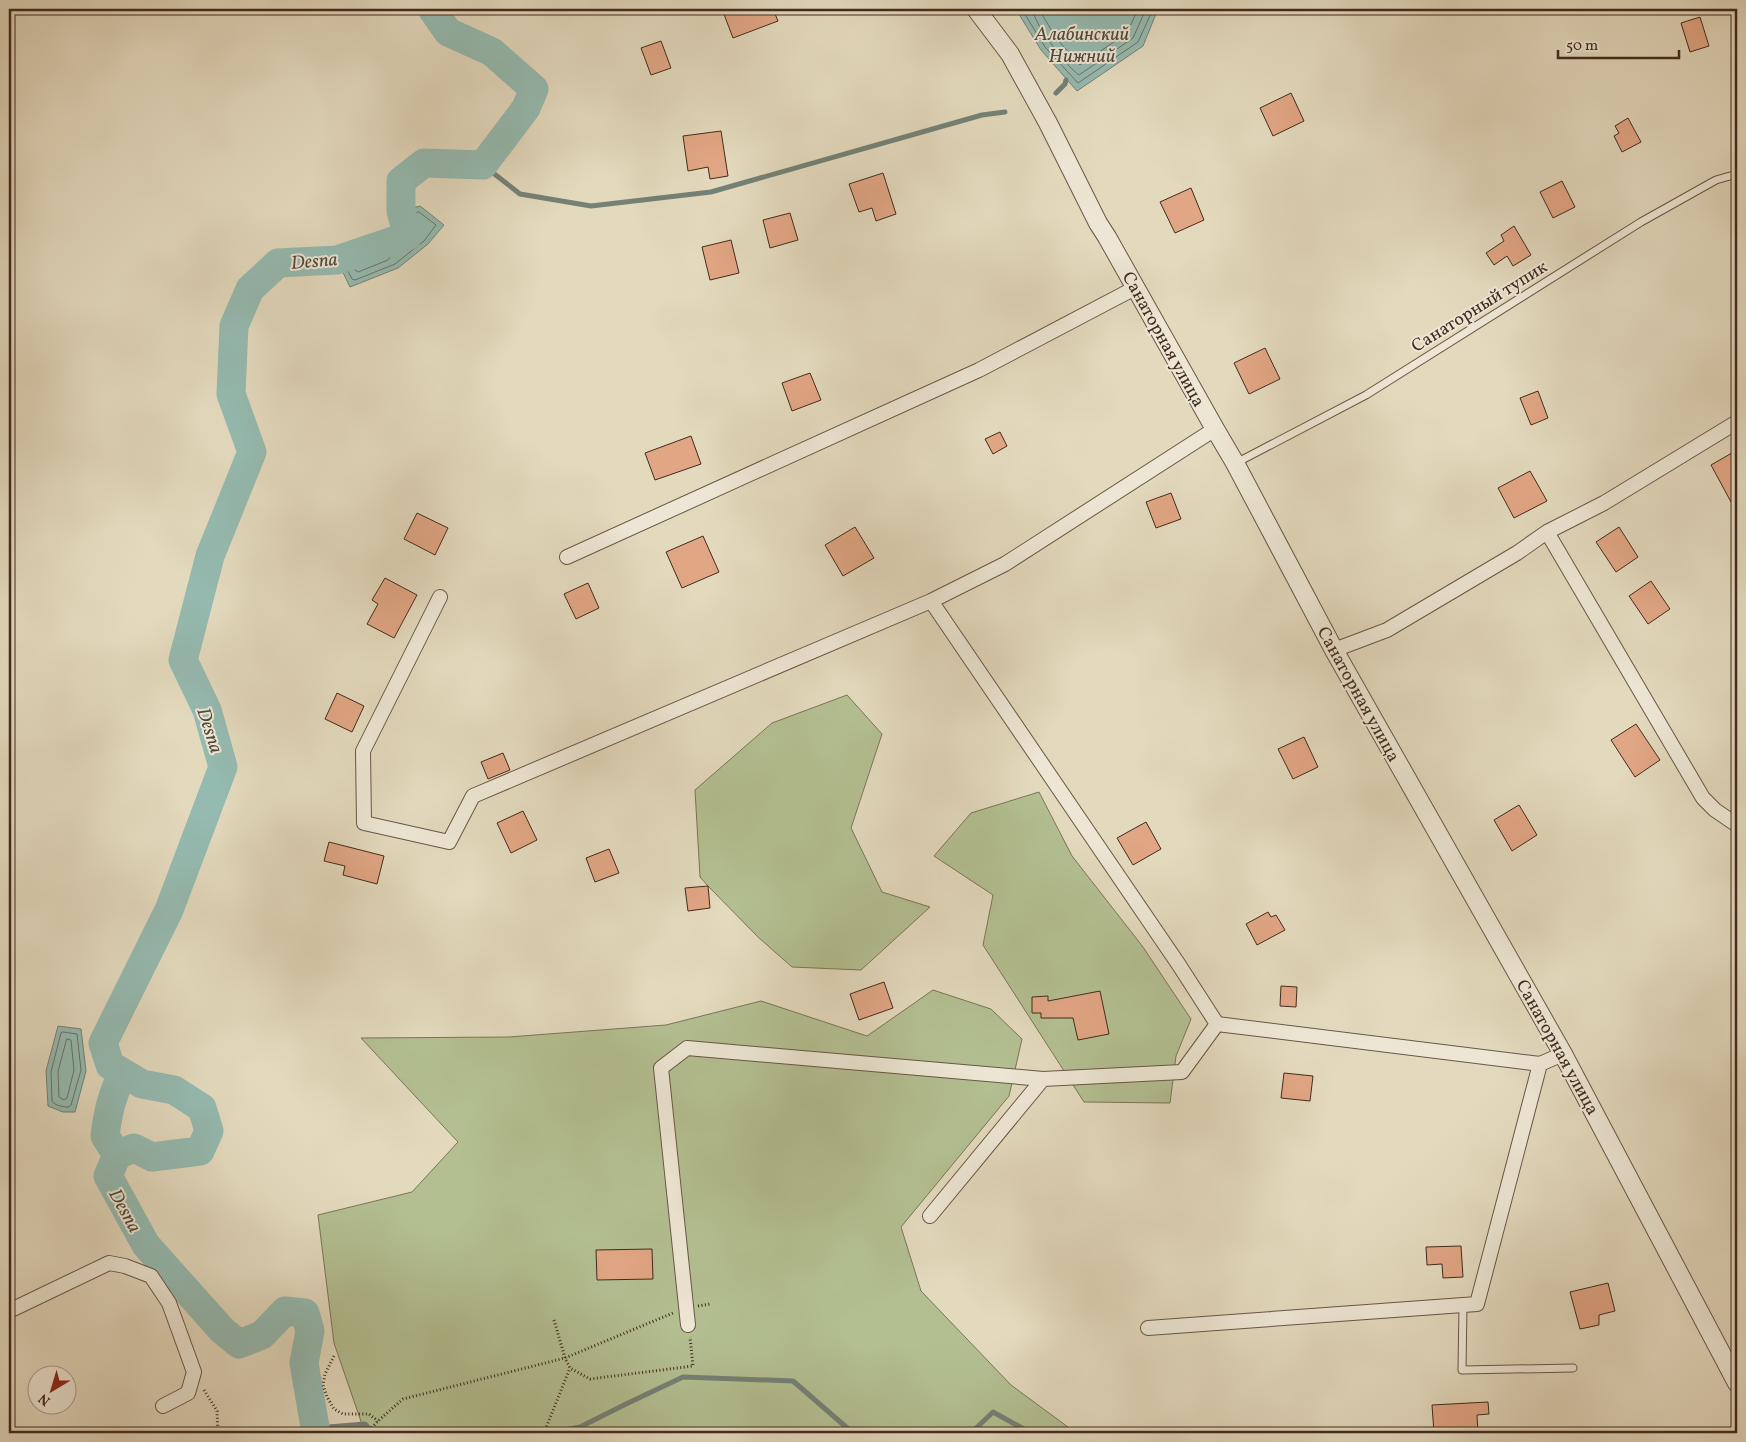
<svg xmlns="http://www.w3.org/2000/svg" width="1746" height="1442" viewBox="0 0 1746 1442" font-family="Vollkorn,serif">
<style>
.green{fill:#b3bf91;stroke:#7a7558}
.water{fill:#95bab0;stroke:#748176}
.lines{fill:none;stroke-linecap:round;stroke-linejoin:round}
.shore{stroke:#6c7267;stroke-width:1}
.stream{stroke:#748176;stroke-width:5}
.river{stroke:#95bab0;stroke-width:29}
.building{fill:#e1a684;stroke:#422b1e}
.service-casing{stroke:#6a5646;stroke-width:9}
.minor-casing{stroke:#6a5646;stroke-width:16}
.tertiary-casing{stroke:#6a5646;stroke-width:20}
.path{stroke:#422b1e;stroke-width:3;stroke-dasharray:1 2.5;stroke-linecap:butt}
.service{stroke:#ede6d4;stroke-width:7}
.minor{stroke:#ede6d4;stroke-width:14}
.tertiary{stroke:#ede6d4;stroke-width:18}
.labels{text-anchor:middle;stroke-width:4;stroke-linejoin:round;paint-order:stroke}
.street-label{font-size:18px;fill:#422b1e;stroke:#ede6d4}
.water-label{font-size:19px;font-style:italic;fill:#53483b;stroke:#ede6d4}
</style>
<rect width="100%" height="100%" fill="#e3d9bd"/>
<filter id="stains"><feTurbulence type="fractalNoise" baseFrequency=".004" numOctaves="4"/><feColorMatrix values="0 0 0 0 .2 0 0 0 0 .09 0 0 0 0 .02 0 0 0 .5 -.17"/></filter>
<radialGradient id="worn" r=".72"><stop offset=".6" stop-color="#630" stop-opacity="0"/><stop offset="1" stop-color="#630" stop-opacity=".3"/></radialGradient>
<path class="green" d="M 847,695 L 882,734 L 851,828 L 882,892 L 930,907 L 861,970 L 792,967 L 758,937 L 708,886 L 700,877 L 695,790 L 772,723 Z
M 1039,792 L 1072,856 L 1143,947 L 1191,1019 L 1176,1056 L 1170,1103 L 1084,1102 L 983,945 L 993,895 L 934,856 L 971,813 Z
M 933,990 L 991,1009 L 1022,1039 L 1009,1096 L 901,1227 L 921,1291 L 1011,1385 L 1076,1433 L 365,1433 L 334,1343 L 318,1215 L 412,1192 L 458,1142 L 361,1038 L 509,1037 L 666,1025 L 761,1001 L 867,1036 Z"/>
<path class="water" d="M 1022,9 L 1158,9 L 1143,46 L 1077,91 L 1041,50 L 1020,16 Z
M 420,206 L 444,225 L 428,244 L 398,268 L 350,287 L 337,260 L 408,236 L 401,211 Z
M 58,1026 L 81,1029 L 86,1071 L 75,1112 L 63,1112 L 48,1106 L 46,1071 Z"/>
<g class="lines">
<path class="shore" d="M 1027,9 L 1026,16 L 1045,47 L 1078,83 L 1138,42 L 1153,9
M 1033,9 C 1032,22 1067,67 1079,75 L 1133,38 L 1146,9
M 1040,9 L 1041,13 L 1057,39 L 1080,65 L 1127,33 L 1138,9
M 419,212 L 436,225 L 424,241 L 395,264 L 355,280 L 352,279 L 345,265 L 346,262 L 410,240 L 413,235 L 408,216 Z
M 387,255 L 390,257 L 388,260 L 358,272 L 354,269 L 355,265 Z
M 63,1032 L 77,1034 L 81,1070 L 71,1105 L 69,1107 C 64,1107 55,1106 52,1101 L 51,1072 L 61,1033 Z
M 67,1039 L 71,1040 L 74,1070 L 67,1098 L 64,1100 L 59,1097 L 58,1072 Z"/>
<path class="stream" d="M 1056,93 L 1065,84 L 1066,80
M 483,165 L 520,194 L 591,206 L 711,192 L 982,115 L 1005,112
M 316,1428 L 365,1424 L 373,1433
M 551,1433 L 580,1427 L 626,1404 L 683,1377 L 793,1381 L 853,1433
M 971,1433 L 993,1412 L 1031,1433"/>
<path class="river" d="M 117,1155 L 105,1136 C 108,1112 112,1094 123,1073
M 316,1433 L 304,1363 L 310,1331 L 305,1313 L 285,1311 L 262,1335 L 239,1344 L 222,1330 L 146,1245 L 108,1176 L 117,1155 L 134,1148 L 152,1157 L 200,1151 L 209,1131 L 202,1108 L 174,1090 L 142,1084 L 110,1065 L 103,1043 L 169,910 L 223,767 L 207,710 L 183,660 L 210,556 L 252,452 L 231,394 L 234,326 L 250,289 L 278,263 L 337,260 L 408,236 L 401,211 L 401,181 L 424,163 L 483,165 L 526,108 L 534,89 L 492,52 L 448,32 L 432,9"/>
</g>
<path class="building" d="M 722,9 L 773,9 L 778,21 L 733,38 Z
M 1700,17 L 1709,46 L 1690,52 L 1681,23 Z
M 661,41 L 671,68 L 651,75 L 641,48 Z
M 1291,93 L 1304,121 L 1273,136 L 1260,108 Z
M 1628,118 L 1641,142 L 1622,152 L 1614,136 L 1619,133 L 1615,126 Z
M 721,131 L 728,176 L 710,179 L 708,167 L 688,171 L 683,136 Z
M 883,173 L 896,214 L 876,221 L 872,208 L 859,212 L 849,184 Z
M 1562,181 L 1575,207 L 1553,218 L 1540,192 Z
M 1191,188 L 1204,220 L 1175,233 L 1160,202 Z
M 790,213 L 798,240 L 770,248 L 763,220 Z
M 1514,226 L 1531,255 L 1513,266 L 1507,256 L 1494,265 L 1486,253 L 1504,241 L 1501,235 Z
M 731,240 L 739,273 L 710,280 L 702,247 Z
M 1265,348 L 1280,379 L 1249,394 L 1234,363 Z
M 810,373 L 821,400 L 792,411 L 782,383 Z
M 1538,391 L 1548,418 L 1531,425 L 1520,398 Z
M 1000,432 L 1007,446 L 993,454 L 985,439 Z
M 691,436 L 701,464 L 655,480 L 645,453 Z
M 1737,450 L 1737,513 L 1711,465 Z
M 1530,471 L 1547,501 L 1514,518 L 1498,488 Z
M 1171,493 L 1181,519 L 1156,528 L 1146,502 Z
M 417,513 L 448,528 L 435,555 L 404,539 Z
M 855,527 L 874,558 L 843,576 L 825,545 Z
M 1619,527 L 1638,557 L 1616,572 L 1596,542 Z
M 703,536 L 719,572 L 682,588 L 666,552 Z
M 385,578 L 417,595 L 394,638 L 367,624 L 378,604 L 372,600 Z
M 1651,581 L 1670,609 L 1648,624 L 1629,596 Z
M 588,583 L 599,608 L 576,619 L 564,594 Z
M 337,693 L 364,706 L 352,732 L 325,719 Z
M 1636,724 L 1660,760 L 1635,777 L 1611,740 Z
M 1304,737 L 1318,767 L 1293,779 L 1278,749 Z
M 503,753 L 510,770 L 488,779 L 481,762 Z
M 1519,805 L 1537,835 L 1512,851 L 1494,820 Z
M 523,811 L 537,840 L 511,853 L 497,823 Z
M 1146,822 L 1161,849 L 1133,865 L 1117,838 Z
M 329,842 L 384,856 L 377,884 L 343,875 L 345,866 L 324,861 Z
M 609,849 L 619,873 L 595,882 L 586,858 Z
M 708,886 L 710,908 L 688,911 L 685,888 Z
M 1268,912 L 1271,917 L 1276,915 L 1285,930 L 1257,945 L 1246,924 Z
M 884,982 L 893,1008 L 859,1020 L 850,994 Z
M 1281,986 L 1297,987 L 1296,1007 L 1280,1006 Z
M 1100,991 L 1109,1034 L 1078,1040 L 1073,1018 L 1041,1018 L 1041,1013 L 1032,1013 L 1032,997 L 1048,996 L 1048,1001 Z
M 1284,1073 L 1313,1076 L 1310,1101 L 1281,1098 Z
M 1461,1246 L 1463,1277 L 1443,1278 L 1442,1264 L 1427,1265 L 1426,1247 Z
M 652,1249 L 653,1279 L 597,1280 L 596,1250 Z
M 1608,1283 L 1615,1311 L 1599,1315 L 1599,1325 L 1580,1329 L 1570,1292 Z
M 1488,1402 L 1489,1414 L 1477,1415 L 1478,1433 L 1434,1433 L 1432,1405 Z"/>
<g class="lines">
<defs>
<path id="service" d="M 1236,463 L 1366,395 L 1641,222 L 1716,180 L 1737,174
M 1463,1305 L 1462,1370 L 1573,1368"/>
<path id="minor" d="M 1547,532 L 1703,798 L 1715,810 L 1737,825
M 567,557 L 979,370 L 1135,288
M 440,597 L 363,751 L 364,823 L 449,842 L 473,796 L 931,601 L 1005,564 L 1215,429
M 931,601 L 1179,965 L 1217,1024 L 1540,1064 L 1563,1054
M 1334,650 L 1387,630 L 1517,553 L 1547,532 L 1604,503 L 1737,422
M 930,1216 L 1043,1079 L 1182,1072 L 1217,1024
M 9,1311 L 109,1263 L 125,1266 L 151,1276 L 169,1303 L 194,1372 L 188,1393 L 163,1406
M 688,1325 L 661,1068 L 687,1048 L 1043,1079
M 1148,1328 L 1477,1304 L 1540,1064"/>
<path id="tertiary" d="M 976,9 L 1010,54 L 1048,123 L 1098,223 L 1107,237 L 1215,429 L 1235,463 L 1334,650 L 1563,1054 L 1737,1383"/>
</defs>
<use href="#service" class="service-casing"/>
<use href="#minor" class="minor-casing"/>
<use href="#tertiary" class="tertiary-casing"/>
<path class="path" d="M 698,1306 L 710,1304
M 554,1320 L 565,1358 L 570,1368 L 590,1379 L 693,1366 L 690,1337
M 334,1356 L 325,1374 L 323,1385 L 327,1397 L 334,1409 L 343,1414 L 369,1414 L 378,1421
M 204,1390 L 217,1411 L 218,1433
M 367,1433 L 378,1421 L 403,1399 L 565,1358 L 673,1313
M 544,1433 L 570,1368"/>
<use href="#service" class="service"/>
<use href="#minor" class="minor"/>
<use href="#tertiary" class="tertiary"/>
</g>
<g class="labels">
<g class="street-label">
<text transform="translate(1479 306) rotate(-32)" y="6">Санаторный тупик</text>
<text transform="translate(1164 339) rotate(61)" y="6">Санаторная улица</text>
<text transform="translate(1359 694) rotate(61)" y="6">Санаторная улица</text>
<text transform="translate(1558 1047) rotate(61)" y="6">Санаторная улица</text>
</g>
<g class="water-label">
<text x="1082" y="40">Алабинский<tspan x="1082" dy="22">Нижний</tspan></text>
<text transform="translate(314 260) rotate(-5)" y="7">Desna</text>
<text transform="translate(211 730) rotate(72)" y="7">Desna</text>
<text transform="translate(126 1210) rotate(61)" y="7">Desna</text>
</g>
</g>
<rect width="1746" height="1442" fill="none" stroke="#e3d9bd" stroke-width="30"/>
<rect x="10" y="10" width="1726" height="1422" fill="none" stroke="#422b1e" stroke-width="2.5"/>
<rect x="15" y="15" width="1716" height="1412" fill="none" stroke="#422b1e"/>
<g transform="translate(52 1390) rotate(218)"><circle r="24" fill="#ede6d4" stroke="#a99b8b"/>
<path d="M0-4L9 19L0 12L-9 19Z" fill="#8f2418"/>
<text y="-8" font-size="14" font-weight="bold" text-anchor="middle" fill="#422b1e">N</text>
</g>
<path d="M1558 50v8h121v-8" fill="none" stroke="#422b1e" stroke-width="2.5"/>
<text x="1566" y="50" font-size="15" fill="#422b1e" stroke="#ede6d4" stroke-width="4" paint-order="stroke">50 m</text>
<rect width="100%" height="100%" filter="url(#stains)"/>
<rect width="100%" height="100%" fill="url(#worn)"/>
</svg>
